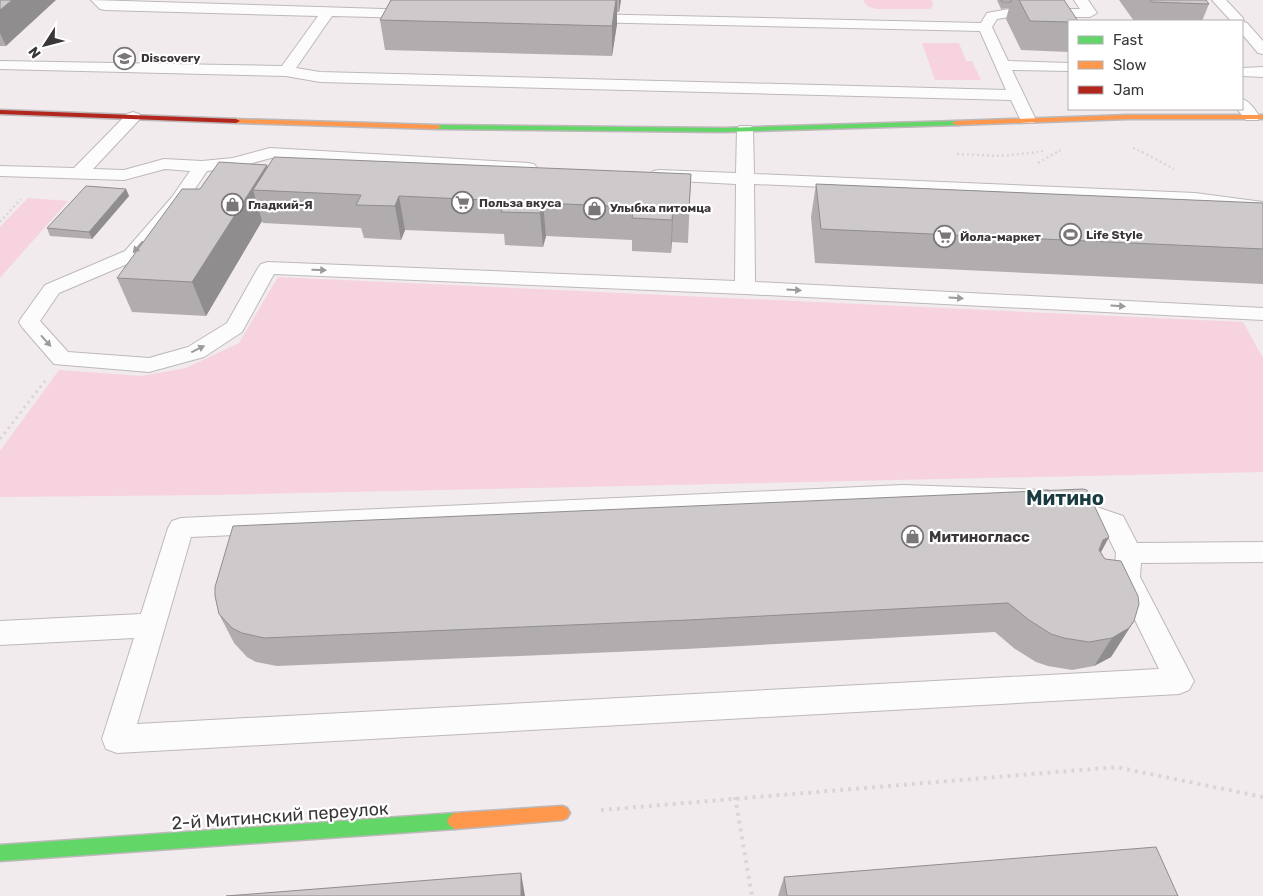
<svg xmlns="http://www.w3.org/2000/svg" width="1263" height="896" viewBox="0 0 1263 896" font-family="Rubik,sans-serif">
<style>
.green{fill:#f7d2df}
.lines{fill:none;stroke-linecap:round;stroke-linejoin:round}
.lane-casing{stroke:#bdb8ba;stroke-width:2}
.fast-casing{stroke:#bdb8ba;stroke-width:3}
.slow-casing{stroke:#bdb8ba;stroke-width:3}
.jam-casing{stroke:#bdb8ba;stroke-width:3}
.path-far3{stroke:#d8d7d8;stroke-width:2;stroke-dasharray:2 2.5;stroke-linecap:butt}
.path-far2{stroke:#d8d7d8;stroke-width:2.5;stroke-dasharray:2 3;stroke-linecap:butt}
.path-far1{stroke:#d8d7d8;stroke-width:3;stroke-dasharray:2.5 4;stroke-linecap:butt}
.path{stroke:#d8d7d8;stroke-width:4;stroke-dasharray:3 5;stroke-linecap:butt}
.lane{fill:#fdfcfc;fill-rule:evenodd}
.fast{fill:#63d668;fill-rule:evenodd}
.slow{fill:#ff974d;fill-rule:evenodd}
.jam{fill:#b3261e;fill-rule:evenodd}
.wall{fill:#b1adaf}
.shaded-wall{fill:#908d8e}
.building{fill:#cec9cb;stroke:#908d8e}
.oneway{fill:#9c9a9a}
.labels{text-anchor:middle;stroke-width:4.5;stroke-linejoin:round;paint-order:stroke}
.far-poi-label{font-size:12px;font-weight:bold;fill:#3b3738;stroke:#fff;text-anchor:start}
.poi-label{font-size:15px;font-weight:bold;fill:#3b3738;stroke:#fff;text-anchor:start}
.near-street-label{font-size:18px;fill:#3b3738;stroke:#fff}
.district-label{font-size:20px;font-weight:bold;fill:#1a3c40;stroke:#fff}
</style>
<rect width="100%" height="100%" fill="#f1ebed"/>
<path class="green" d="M 863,0 L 932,0 L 933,5 L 930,9 L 877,9 C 870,8 866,6 863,0 Z
M 922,43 L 959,43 L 966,61 L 972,61 L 981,80 L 935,80 Z
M 28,198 L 68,201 L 0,278 L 0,227 Z
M 278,277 L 1243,322 L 1263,358 L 1263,472 L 208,495 L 0,497 L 0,451 L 59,370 L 141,376 L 186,368 L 239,343 Z"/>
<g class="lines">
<defs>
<path id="lane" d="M 91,0 L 415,10 L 422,14 L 415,18 L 332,16 L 296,68 L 320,72 L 1006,90 L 980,31 L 584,22 L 577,18 L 584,14 L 981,23 L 987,13 L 1009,9 L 1080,9 L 1074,0 L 1088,0 L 1097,13 L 1090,17 L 1009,17 L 997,19 L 992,27 L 1008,61 L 1069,63 L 1069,71 L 1012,70 L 1036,120 L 1034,123 L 1022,123 L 1011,100 L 320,82 L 286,76 L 0,69 L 0,61 L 282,66 L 318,16 L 105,10 L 100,9 Z
M 1212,0 L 1226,0 L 1243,18 L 1244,22 L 1247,23 L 1263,41 L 1263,54 L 1258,53 L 1242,34 L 1242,21 L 1231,21 Z
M 1263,67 L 1263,77 L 1242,76 L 1242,68 Z
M 1242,99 C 1250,101 1255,110 1260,117 L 1258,120 L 1246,120 L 1237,109 L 1242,109 Z
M 133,112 L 139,114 L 141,117 L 139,120 L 93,169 L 124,170 L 164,159 L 202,161 L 233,158 L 270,148 L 528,163 L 534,164 L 537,168 L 534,172 L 528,173 L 271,158 L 234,168 L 207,171 L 184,205 L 139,259 L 59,293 L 40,321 L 68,352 L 149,358 L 188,347 L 227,323 L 258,268 L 261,264 L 268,262 L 735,281 L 736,184 L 659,180 L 653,179 L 650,175 L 653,171 L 659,170 L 736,173 L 737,129 L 739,126 L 751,126 L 753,129 L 754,174 L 1195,193 L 1263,202 L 1263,212 L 1195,203 L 754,184 L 755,282 L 1263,308 L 1263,320 L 745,294 L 274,274 L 242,332 L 204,357 L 149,372 L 54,364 L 22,327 L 19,322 L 22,317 L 45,285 L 125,251 L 172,197 L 190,171 L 165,169 L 124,180 L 0,176 L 0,166 L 74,168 L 127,114 Z
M 903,485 L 1047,490 L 1123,516 L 1137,543 L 1263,542 L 1263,562 L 1141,563 L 1140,577 L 1194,681 L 1189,690 L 1179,694 L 117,753 L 106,749 L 102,739 L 134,638 L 0,645 L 0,621 L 141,614 L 168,528 L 172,521 L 181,518 ZM 903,503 L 1046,508 L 1105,530 L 1116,553 L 1114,577 L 1159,669 L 137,724 L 191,537 Z"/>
<path id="fast" d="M 956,121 L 960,123 L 959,125 L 724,132 L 437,129 L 433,127 L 437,125 L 724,128 Z
M 455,813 L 460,816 L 463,821 L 460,826 L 455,829 L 0,861 L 0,845 Z"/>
<path id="slow" d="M 1128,115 L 1263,115 L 1263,119 L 1128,119 L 956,125 L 952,123 L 956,121 Z
M 233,119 L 437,125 L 441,127 L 437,129 L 236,123 L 232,121 Z
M 562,806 L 567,808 L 570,813 L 567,818 L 562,820 L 455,829 L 450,826 L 447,821 L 450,816 L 455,813 Z"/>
<path id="jam" d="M 0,110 L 236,119 L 240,121 L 236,123 L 0,114 Z"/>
</defs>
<use href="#lane" class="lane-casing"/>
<use href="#fast" class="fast-casing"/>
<use href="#slow" class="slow-casing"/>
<use href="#jam" class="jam-casing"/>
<path class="path-far3" d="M 1133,148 L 1144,153
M 1032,153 L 1043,151
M 1055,153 L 1061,150"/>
<path class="path-far2" d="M 1142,152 L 1174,169
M 957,154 L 1000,156 L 1038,152
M 1038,163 L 1057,152
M 0,222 L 21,199"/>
<path class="path-far1" d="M 0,439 L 45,381"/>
<path class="path" d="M 735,797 L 752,896
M 601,810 L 1116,767 L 1263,797"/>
<use href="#lane" class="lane"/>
<use href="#fast" class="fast"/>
<use href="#slow" class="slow"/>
<use href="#jam" class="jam"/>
</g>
<path class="wall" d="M 0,0 L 6,46 L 0,46 Z
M 391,0 L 621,0 L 619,12 L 617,12 L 617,24 L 612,56 L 385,50 L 380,20 Z
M 997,0 L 1064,0 L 1069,21 L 1069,52 L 1021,50 L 1006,19 L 1009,8 L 1001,9 Z
M 1119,0 L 1206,0 L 1209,4 L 1202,21 L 1134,21 Z
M 691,174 L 688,243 L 672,242 L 671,253 L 632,251 L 632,240 L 546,236 L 543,247 L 505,245 L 504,234 L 405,230 L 401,240 L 364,238 L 361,228 L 263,223 L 262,221 L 206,316 L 132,312 L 117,278 L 200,189 Z
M 816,184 L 1263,203 L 1263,284 L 815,263 L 811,217 Z
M 126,189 L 129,196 L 92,239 L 50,236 L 47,228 Z
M 1109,537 L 1101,552 L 1134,621 L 1111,657 L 1094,666 L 1072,670 L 1048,666 L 1036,662 L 1015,649 L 995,632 L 686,649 L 277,666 L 256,662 L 247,657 L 234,643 L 219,614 Z
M 784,877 L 1178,896 L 778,896 Z"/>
<path class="shaded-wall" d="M 12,0 L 56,0 L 6,46 L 0,33 L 0,10 Z
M 616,0 L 617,0 L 617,24 L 612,56 L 612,26 Z
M 619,0 L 621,0 L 619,12 Z
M 267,165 L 275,191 L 253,190 L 262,221 L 206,316 L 192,282 Z
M 126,189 L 129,196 L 92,239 L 89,232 Z
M 399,196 L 405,230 L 401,240 L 395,206 Z
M 543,203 L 546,236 L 543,247 L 540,213 Z
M 673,208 L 672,242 L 671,253 L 672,220 Z
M 1109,537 L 1093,567 L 1103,540 Z
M 1134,621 L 1111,657 L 1094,666 L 1112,638 Z
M 521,873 L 525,896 L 521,896 Z"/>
<path class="building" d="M 0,0 L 12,0 L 0,10 Z
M 391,0 L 616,0 L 612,26 L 380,20 Z
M 1001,0 L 1011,0 L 1011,2 L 1002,2 Z
M 1019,0 L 1064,0 L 1078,21 L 1069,22 L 1030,21 Z
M 1150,0 L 1206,0 L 1209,4 L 1152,2 Z
M 274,157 L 691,174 L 689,209 L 673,208 L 672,220 L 632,218 L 634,207 L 543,203 L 540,213 L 501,212 L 505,201 L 399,196 L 395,206 L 356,205 L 361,195 L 253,190 Z
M 219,162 L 267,165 L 192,282 L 117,278 L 182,189 L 200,189 Z
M 816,184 L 1263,203 L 1263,249 L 821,229 Z
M 86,186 L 126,189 L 89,232 L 47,228 Z
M 1083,489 L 1087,490 L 1109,537 L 1103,540 L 1099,550 L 1105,559 L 1121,561 L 1138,596 L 1139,604 L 1134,621 L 1129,628 L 1112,638 L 1089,642 L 1064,638 L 1051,634 L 1029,620 L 1008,603 L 688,620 L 264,638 L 242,633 L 232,628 L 219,614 L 215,596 L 215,587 L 233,526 Z
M 1156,847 L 1178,896 L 787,896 L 784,877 Z
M 521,873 L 521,896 L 226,896 Z"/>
<defs><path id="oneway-solid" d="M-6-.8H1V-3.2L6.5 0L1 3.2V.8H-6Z" transform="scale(1.25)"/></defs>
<g class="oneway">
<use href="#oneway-solid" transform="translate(138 247) rotate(131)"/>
<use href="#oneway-solid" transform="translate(319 270) rotate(2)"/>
<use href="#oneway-solid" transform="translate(794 290) rotate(3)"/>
<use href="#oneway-solid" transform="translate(956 298) rotate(3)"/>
<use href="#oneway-solid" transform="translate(1118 306) rotate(3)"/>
<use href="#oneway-solid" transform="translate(46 341) rotate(48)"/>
<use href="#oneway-solid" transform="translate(198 349) rotate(-26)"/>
</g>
<defs>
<symbol id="school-ring" viewBox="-11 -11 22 22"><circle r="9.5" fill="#fff" stroke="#7b7677" stroke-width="1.5"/><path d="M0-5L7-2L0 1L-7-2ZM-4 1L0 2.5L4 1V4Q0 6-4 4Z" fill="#7b7677"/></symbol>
<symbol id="supermarket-ring" viewBox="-11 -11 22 22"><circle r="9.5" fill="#fff" stroke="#7b7677" stroke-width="1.5"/><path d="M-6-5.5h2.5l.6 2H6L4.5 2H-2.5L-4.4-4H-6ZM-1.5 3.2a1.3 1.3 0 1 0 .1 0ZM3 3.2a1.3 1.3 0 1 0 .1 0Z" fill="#7b7677"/></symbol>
<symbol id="shop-ring" viewBox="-11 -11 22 22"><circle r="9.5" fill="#fff" stroke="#7b7677" stroke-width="1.5"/><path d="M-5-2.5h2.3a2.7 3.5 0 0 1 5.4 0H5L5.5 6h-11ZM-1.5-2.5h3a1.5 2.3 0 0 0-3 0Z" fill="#7b7677"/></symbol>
<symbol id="stadium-ring" viewBox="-11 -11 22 22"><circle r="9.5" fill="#fff" stroke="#7b7677" stroke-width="1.5"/><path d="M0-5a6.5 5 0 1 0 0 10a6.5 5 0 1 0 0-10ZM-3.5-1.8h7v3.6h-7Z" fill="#7b7677"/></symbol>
</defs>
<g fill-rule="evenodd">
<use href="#school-ring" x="112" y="46" width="25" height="25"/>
<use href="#supermarket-ring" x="450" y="190" width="25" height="25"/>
<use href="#shop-ring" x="220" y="192" width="25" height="25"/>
<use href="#shop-ring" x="582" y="196" width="25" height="25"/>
<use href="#stadium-ring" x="1058" y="222" width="25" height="25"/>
<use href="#supermarket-ring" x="932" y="224" width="25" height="25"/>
<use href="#shop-ring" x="900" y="524" width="25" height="25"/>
</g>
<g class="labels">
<g class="far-poi-label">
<text x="141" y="62">Discovery</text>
<text x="479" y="207">Польза вкуса</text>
<text x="248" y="209">Гладкий-Я</text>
<text x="610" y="212">Улыбка питомца</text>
<text x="1086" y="239">Life Style</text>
<text x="960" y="241">Йола-маркет</text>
</g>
<g class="poi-label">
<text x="929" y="542">Митиногласс</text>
</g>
<g class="near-street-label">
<text transform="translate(280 816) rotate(-4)" y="6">2-й Митинский переулок</text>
</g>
<g class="district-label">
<text x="1065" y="505">Митино</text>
</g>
</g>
<rect x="1068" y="20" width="175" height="90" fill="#ffffff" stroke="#b1afaf"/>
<rect x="1078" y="36" width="25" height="8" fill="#63d668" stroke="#b1afaf"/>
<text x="1113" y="45" font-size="15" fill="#3b3738">Fast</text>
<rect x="1078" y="61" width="25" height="8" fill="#ff974d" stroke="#b1afaf"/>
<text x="1113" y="70" font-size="15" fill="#3b3738">Slow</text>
<rect x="1078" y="86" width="25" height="8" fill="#b3261e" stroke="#b1afaf"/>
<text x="1113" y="95" font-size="15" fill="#3b3738">Jam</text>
<g transform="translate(45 45) rotate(234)" stroke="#ffffff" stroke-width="4" paint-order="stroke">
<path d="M0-4L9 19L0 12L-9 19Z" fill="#3b3738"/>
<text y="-8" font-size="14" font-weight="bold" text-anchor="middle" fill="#3b3738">N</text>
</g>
</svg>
